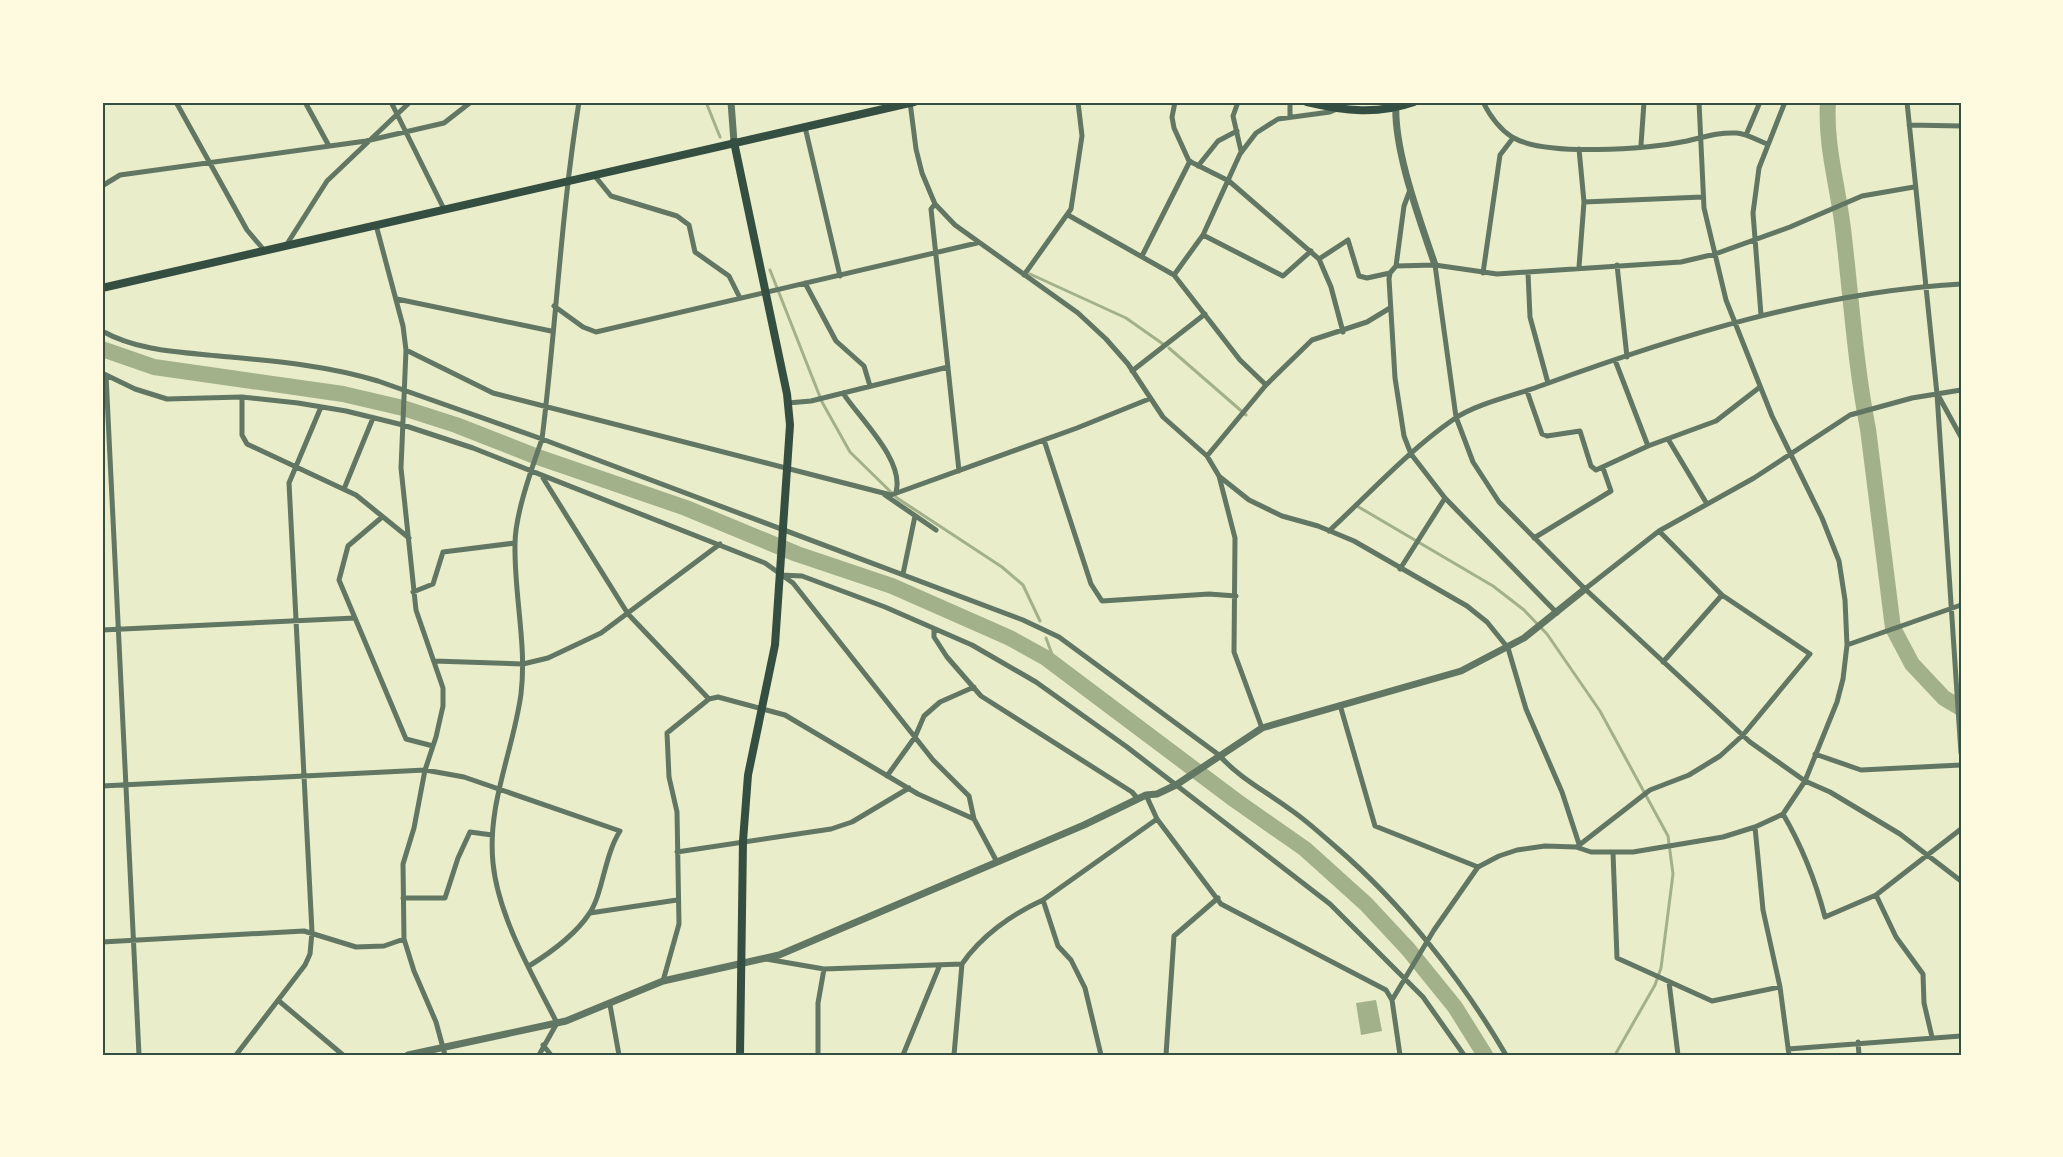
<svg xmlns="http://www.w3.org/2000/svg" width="2063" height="1157" viewBox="0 0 2063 1157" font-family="Cabin,sans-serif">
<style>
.water{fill:#a3b18a}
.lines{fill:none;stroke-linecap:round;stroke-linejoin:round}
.stream{stroke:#a3b18a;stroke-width:3}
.river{stroke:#a3b18a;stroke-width:16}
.minor{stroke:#617663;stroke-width:5}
.tertiary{stroke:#617663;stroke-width:7}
.secondary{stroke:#344e41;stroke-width:8}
.neatline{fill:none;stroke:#344e41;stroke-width:2}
</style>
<rect width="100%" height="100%" fill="#e9edc9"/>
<path class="water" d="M 1376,1000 L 1382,1031 L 1361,1035 L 1356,1003 Z"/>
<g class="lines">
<path class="stream" d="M 706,102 L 720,137
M 770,270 L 822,402 L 850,452 L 897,498 L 1002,567 L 1023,585 L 1040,621
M 1030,274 L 1126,318 L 1163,344
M 1169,348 L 1246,415
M 1357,506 L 1493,586 L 1524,610 L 1547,634 L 1600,711 L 1668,836 L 1673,874 L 1661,968 L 1655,985 L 1615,1055
M 1046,638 L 1056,665"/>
<path class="river" d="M 1828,102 C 1825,145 1838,186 1843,229 C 1851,295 1855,363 1868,429 L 1893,628 L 1912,664 L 1944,698 L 1961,708
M 102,349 L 154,367 L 343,394 L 403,408 L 456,425 L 535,456 L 686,508 L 797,554 L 892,586 L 1010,638 L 1046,658 L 1235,800 L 1305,849 L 1366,904 L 1408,949 L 1455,1007 L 1485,1055"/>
<path class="minor" d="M 176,102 L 247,230 L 264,250
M 305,102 L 329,146
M 391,102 L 444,209
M 910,102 L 916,149 L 922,173 L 935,204 L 955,225 L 1078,313 L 1106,339 L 1128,364 L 1163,417 L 1207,456 L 1219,476 L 1235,538 L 1234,652 L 1262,728
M 1175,102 L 1172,117 L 1174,128 L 1189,161 L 1229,181 L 1319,259 L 1331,287 L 1343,332
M 1238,102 L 1233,116 L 1241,151
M 1483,102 C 1490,116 1498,128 1512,137 C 1545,157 1648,149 1687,141 C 1704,137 1719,132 1737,133 C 1747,134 1757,140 1767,144
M 1907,102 L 1937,394 L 1961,753
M 1290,117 L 1290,102
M 1909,125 L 1961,126
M 805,127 L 840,276
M 1746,135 L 1760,102
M 1641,145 L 1644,102
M 1579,149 L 1584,202 L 1579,267
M 1198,166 L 1218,141 L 1237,131
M 594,175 L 611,196 L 677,216 L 689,225 L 695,252 L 729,276 L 740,298
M 102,186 L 120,175 L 366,141 L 444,123 L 471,102
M 1584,202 L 1702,197
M 935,204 L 931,209 L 959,471
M 1068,215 L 1174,275 L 1240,360 L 1266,385
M 376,225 L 403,326 L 406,350 L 401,468 L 416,610 L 443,688 L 443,706 L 436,737 L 425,770 L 414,828 L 403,864 L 404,939 L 414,971 L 436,1022 L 445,1055
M 1203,235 L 1283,276 L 1311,251
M 287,244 L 327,181 L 410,102
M 1142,256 L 1190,161
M 1319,259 L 1348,240 L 1359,276 L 1367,278 L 1390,273
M 1435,265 L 1456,417 L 1473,462 L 1499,502 L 1585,589 L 1750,742 L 1805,781 L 1830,792 L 1900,834 L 1961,881
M 1617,265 L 1627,357
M 1396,266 L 1404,206 L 1410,190
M 1483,273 L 1500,155 L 1513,138
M 1528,273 L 1530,317 L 1548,383
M 1024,275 L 1071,209 L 1082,136 L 1078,102
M 1174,275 L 1203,235 L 1240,154 L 1256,133 L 1278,119 L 1330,112 L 1337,109
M 805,283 L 836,341 L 864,366 L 870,386
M 397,299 L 551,331
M 554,306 L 583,327 L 596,332 L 977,243
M 1761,315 L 1753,213 L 1759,168 L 1785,102
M 102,331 C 138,351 179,352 219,356 C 273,361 326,365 378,381 L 542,439 L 1023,620 L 1059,637 L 1219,755 C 1239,778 1267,792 1291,810 C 1307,821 1322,835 1337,848 C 1402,904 1463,981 1506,1055
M 406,350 L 493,393 L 891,495 L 1077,428 L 1149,399
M 1615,360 L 1648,446
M 1132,371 L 1205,314
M 102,373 L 135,389 L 167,399 L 242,397 L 298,403 L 346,411 L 403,425 L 473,448 L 765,563 L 793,583 L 933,760 L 969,796 L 974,819
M 106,375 L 139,1055
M 1527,391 L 1542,434 L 1547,436 L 1580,431 L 1591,466 L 1596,470 L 1648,446 L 1716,421 L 1760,387
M 843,393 C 858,417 905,460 896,492
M 1938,395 L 1961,437
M 242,397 L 242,435 L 247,444 L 356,495 L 409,538
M 788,403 L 811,401 L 948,367
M 1668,439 L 1707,504
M 1044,440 L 1091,584 L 1102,601 L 1209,594 L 1236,596
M 1207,456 L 1266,385 L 1312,340 L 1367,322 L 1390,308
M 1220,477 L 1249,500 L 1282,516 L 1318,526 L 1354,541 L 1467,606 L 1487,622 L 1508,648 L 1526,709 L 1562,792 L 1579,844
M 543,478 L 628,614 L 709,699
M 344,489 L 373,418
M 885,495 L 936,530
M 381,518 L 348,546 L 339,580 L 406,739 L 433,746
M 1329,531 C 1370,493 1409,450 1454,419 C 1477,403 1517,395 1543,385 C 1677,336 1818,292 1961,284
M 1534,538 L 1611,491 L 1603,468
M 1400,569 L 1445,498
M 903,574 L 915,516
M 780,575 L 802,576 L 885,607 L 972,645 L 1036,682 L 1127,747 L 1330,904 L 1423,997 L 1464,1055
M 1585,589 L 1659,531 L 1754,478 L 1850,415 L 1912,398 L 1961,390
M 413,592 L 433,584 L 443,552 L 515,543
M 1557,613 L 1445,498 L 1411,454 L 1404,436 L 1395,378 L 1389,279 L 1390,273 L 1396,266 L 1435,265 L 1497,274 L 1681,262 L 1715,254 L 1790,227 L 1862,196 L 1914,187
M 934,629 L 934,637 L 947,657 L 981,696 L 1132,792 L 1138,799
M 102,630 L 355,618
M 1847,645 L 1961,605
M 434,661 L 523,664 L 548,658 L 601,633 L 720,544
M 1663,662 L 1722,595
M 1340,705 L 1375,826 L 1478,867
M 1815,754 L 1861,770 L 1961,765
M 887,776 L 915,737 L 924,716 L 940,702 L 974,687
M 102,786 L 425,770 L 464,777 L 620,831 C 604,856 603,894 589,914 C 575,935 550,953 529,966
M 1146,795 L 1157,819 L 1221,904 L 1386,990 L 1392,1000 L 1400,1055
M 1783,814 C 1803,848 1815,879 1825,917 L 1876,895 L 1961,829
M 1755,827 L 1763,910 L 1780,987 L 1789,1055
M 1578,846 L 1650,790 L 1689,775 L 1720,756 L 1743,735 L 1810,654 L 1722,595 L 1659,531
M 677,852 L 831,829 L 852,822 L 909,788
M 1613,853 L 1617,958 L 1712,1001 L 1780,987
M 1876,895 L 1896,937 L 1923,974 L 1924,1003 L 1932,1037
M 403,898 L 445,898 L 458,858 L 470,832 L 492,835
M 1043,900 L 1058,946 L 1071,960 L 1085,988 L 1101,1055
M 590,913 L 677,900
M 102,942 L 304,931 L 356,947 L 384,946 L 404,939
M 766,959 L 824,969 L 962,964
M 663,981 L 679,924 L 677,812 L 669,777 L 667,733 L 709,699 L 718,697 L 785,715 L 918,794 L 974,819 L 997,862
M 1669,982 L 1678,1055
M 1392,1000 L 1434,930 L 1478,867 L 1499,856 L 1517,850 L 1545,846 L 1576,847 L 1591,852 L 1633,852 L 1723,837 L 1755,827 L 1783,814 L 1805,781 L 1837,702 L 1843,679 L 1847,645 L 1845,600 L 1839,561 L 1822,518 L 1772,416 L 1726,300 L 1704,208 L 1699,102
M 279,1001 L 343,1055
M 610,1005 L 619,1055
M 1858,1042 L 1859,1055
M 543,1045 L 551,1055
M 1788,1049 L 1961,1036
M 236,1055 L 305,965 L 310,954 L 312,932 L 289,483 L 321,407
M 539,1055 L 557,1023 C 533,976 498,916 493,863 C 487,804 513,752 521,694 C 527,644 514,595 515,544 C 515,514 532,468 542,439 C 556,327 561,214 579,102
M 818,1055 L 818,1003 L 824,969
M 903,1055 L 939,967
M 954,1055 L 962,964 C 981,936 1012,914 1043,900 L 1157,819
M 1166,1055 L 1174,936 L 1218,898"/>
<path class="tertiary" d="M 731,102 L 734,142
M 1396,102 C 1393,149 1420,220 1435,265
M 408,1055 L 566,1021 L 663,981 L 779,955 L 1084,825 L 1146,795 L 1157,794 L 1176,785 L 1262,728 L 1461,671 L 1524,638 L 1585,589"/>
<path class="secondary" d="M 1307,102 C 1345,111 1377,115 1414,102
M 734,142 L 787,394 L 790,425 L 775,645 L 748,775 L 743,841 L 740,1055
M 102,288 L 914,102"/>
</g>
<rect width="2063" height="1157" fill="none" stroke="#fefae0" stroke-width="207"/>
<rect x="104" y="104" width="1856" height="950" class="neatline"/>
</svg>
